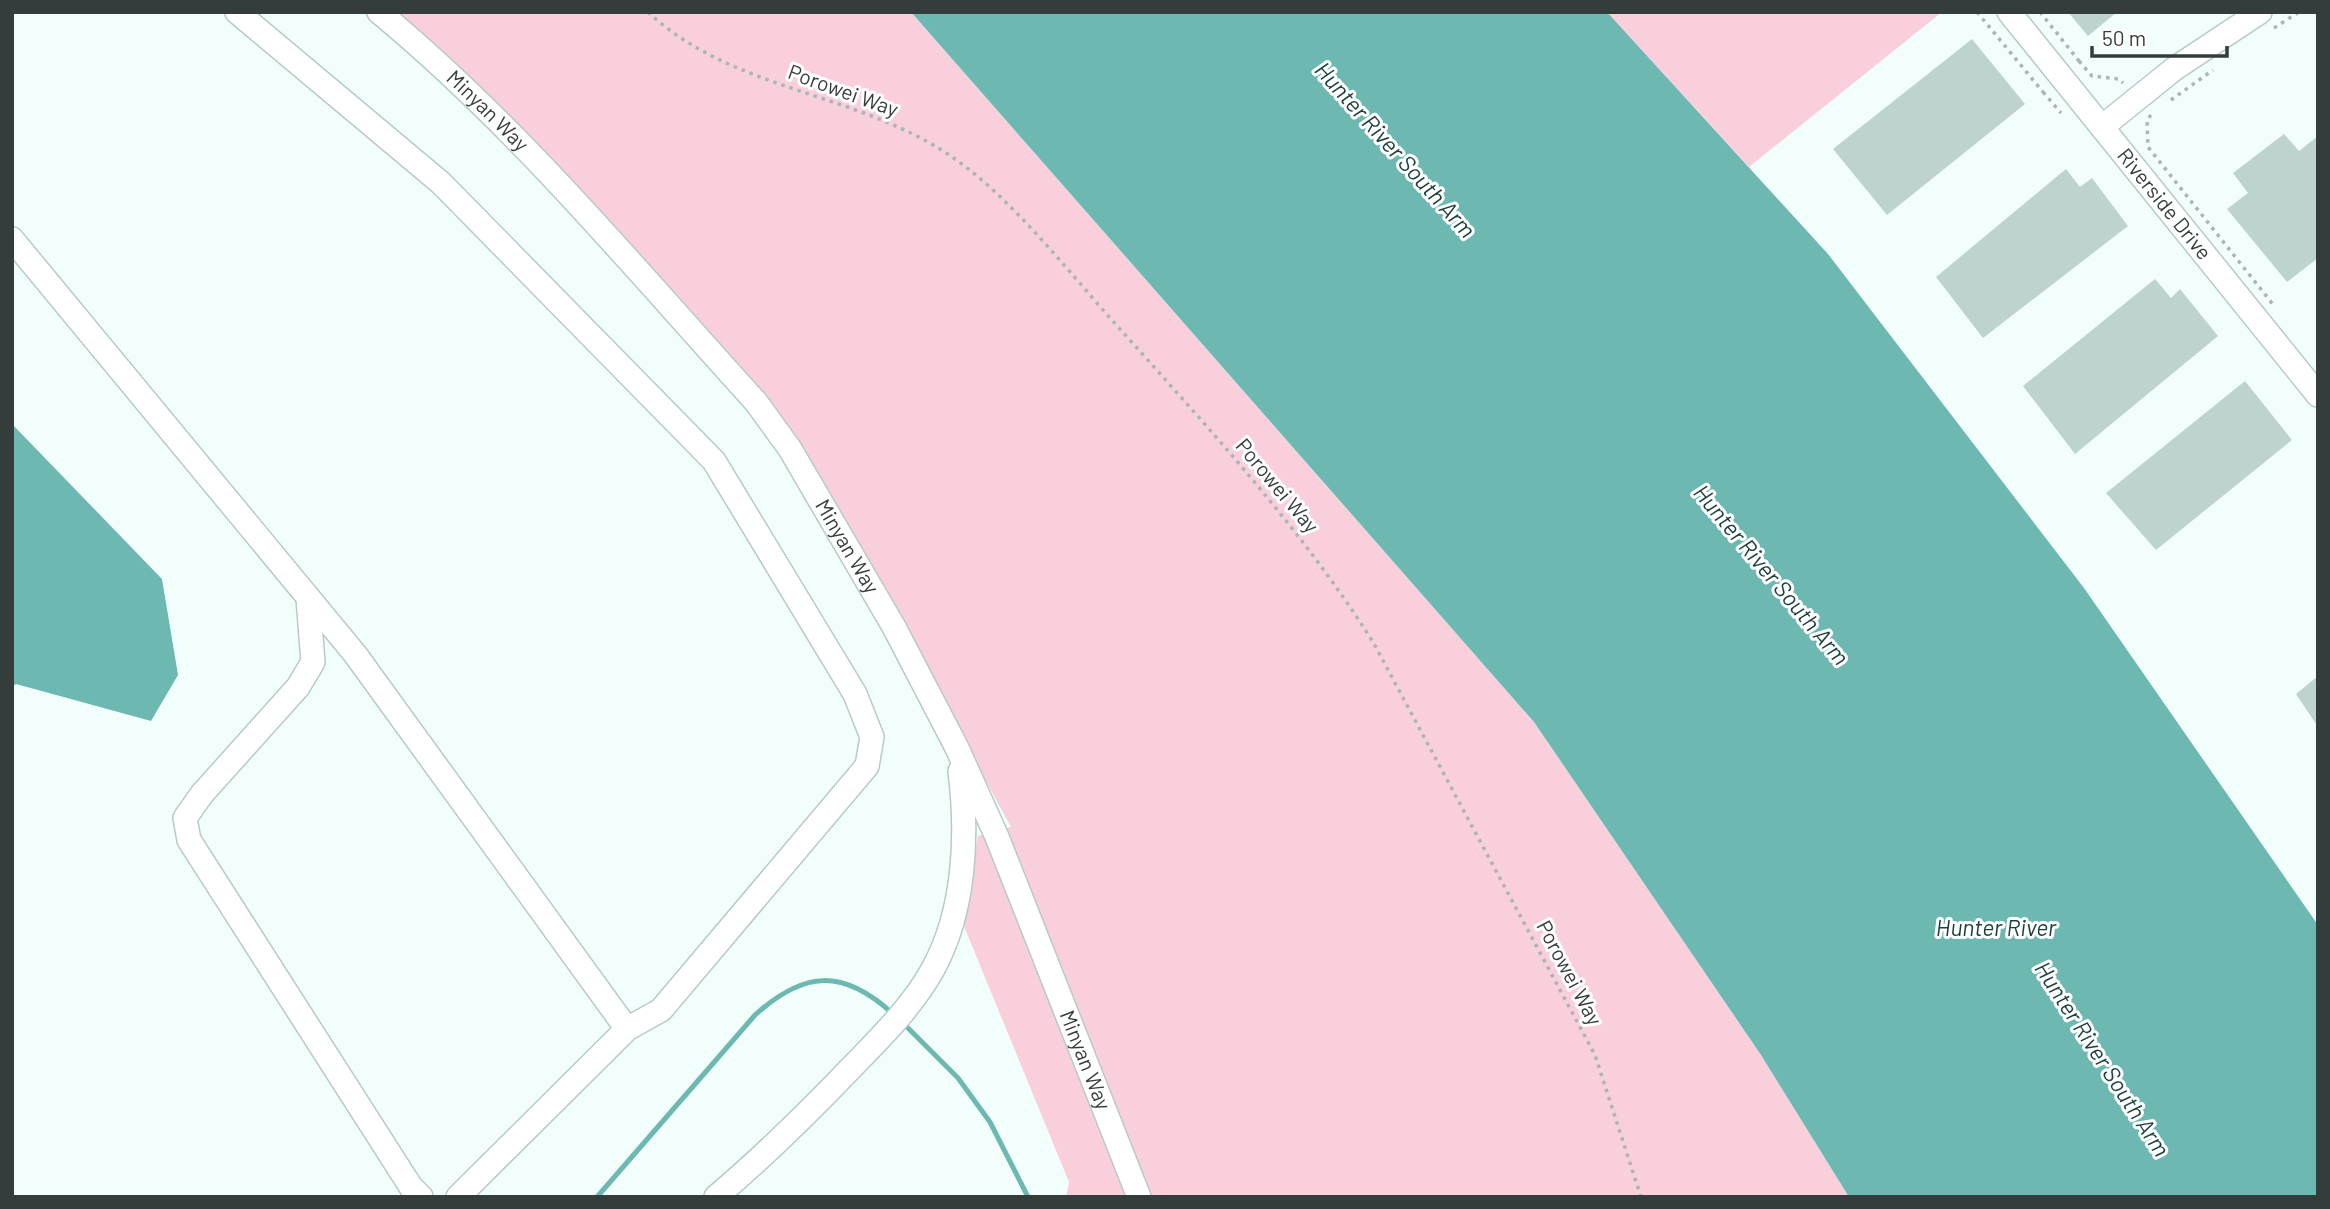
<svg xmlns="http://www.w3.org/2000/svg" width="2330" height="1209" viewBox="0 0 2330 1209" font-family="Barlow,sans-serif">
<style>
.green{fill:#facfdc}
.water{fill:#6db9b1}
.lines{fill:none;stroke-linecap:round;stroke-linejoin:round}
.stream{stroke:#6db9b1;stroke-width:5}
.building{fill:#bed3d0}
.minor-casing{stroke:#b6cbc8;stroke-width:26}
.path{stroke:#aab6b4;stroke-width:3.5;stroke-dasharray:3.5 5;stroke-linecap:butt}
.minor{stroke:#fff;stroke-width:23}
.labels{text-anchor:middle;stroke-width:6;stroke-linejoin:round;paint-order:stroke}
.street-label{font-size:21px;fill:#343d3c;stroke:#fff}
.water-label{font-size:23px;font-style:italic;fill:#1b3f3c;stroke:#fff}
</style>
<rect width="100%" height="100%" fill="#f1fefc"/>
<path class="green" d="M 392,12 L 911,12 L 1534,722 L 1761,1055 L 1849,1197 L 1066,1197 L 1069,1182 L 963,924 L 978,836 L 1011,827 L 795,434 L 481,87 Z
M 1607,12 L 1942,12 L 1749,167 Z"/>
<path class="water" d="M 911,12 L 1607,12 L 1828,254 L 2084,588 L 2318,925 L 2318,1197 L 1849,1197 L 1761,1055 L 1534,722 Z
M 12,424 L 162,579 L 178,675 L 151,721 L 16,684 L 12,687 Z"/>
<g class="lines">
<path class="stream" d="M 902,1022 L 958,1078 L 990,1122 L 1028,1197
M 597,1197 L 755,1015 C 804,971 842,968 892,1013"/>
</g>
<path class="building" d="M 2068,12 L 2117,12 L 2088,36 Z
M 1972,39 L 2025,104 L 1887,215 L 1833,149 Z
M 2284,134 L 2299,151 L 2318,136 L 2318,258 L 2287,282 L 2227,209 L 2248,193 L 2233,173 Z
M 2066,169 L 2080,187 L 2092,178 L 2128,226 L 1983,338 L 1936,277 Z
M 2155,279 L 2171,298 L 2180,289 L 2218,336 L 2075,454 L 2023,386 Z
M 2245,381 L 2292,440 L 2156,550 L 2106,493 Z
M 2318,676 L 2318,727 L 2296,694 Z"/>
<g class="lines">
<defs>
<g id="minor">
<path d="M 237,12 L 441,183 L 714,461 L 855,694 L 872,737 L 867,766 L 661,1010 L 627,1029 L 458,1197"/>
<path id="s1" d="M 379,12 C 518,127 635,269 756,402 L 790,449 L 894,627 L 957,748 L 997,837 L 1139,1197"/>
<path id="s2" d="M 2009,12 L 2318,395"/>
<path d="M 2102,127 L 2174,69 L 2260,12"/>
<path d="M 12,239 L 355,654 L 627,1029"/>
<path d="M 308,598 L 313,662 L 298,687 L 202,794 L 185,818 L 189,840 L 411,1187 L 421,1197"/>
<path d="M 716,1197 C 764,1156 808,1113 851,1068 C 881,1037 912,1007 933,969 C 965,911 968,836 960,771"/>
</g>
</defs>
<use href="#minor" class="minor-casing"/>
<path class="path" d="M 648,12 C 730,89 851,92 943,151 C 1004,189 1062,264 1111,319 C 1203,422 1299,525 1373,642 L 1595,1055 L 1641,1197
M 1977,12 L 2043,92
M 2040,12 L 2079,61
M 2274,28 L 2299,12
M 2079,61 L 2092,76 L 2119,79 L 2123,83
M 2043,92 L 2061,113
M 2171,100 L 2213,70
M 2151,115 L 2147,120 L 2148,147 L 2275,307"/>
<use href="#minor" class="minor"/>
</g>
<g class="labels">
<g class="street-label">
<text transform="translate(843 91) rotate(20)" y="7">Porowei Way</text>
<text dy="7" stroke="none"><textPath href="#s1" startOffset="147">Minyan Way</textPath></text>
<text dy="7" stroke="none"><textPath href="#s2" startOffset="247">Riverside Drive</textPath></text>
<text transform="translate(1277 486) rotate(50)" y="7">Porowei Way</text>
<text dy="7" stroke="none"><textPath href="#s1" startOffset="714">Minyan Way</textPath></text>
<text transform="translate(1569 973) rotate(62)" y="7">Porowei Way</text>
<text dy="7" stroke="none"><textPath href="#s1" startOffset="1281">Minyan Way</textPath></text>
</g>
<g class="water-label">
<text transform="translate(1395 150) rotate(48)" y="8">Hunter River South Arm</text>
<text transform="translate(1771 575) rotate(50)" y="8">Hunter River South Arm</text>
<text x="1996" y="936">Hunter River</text>
<text transform="translate(2102 1059) rotate(57)" y="8">Hunter River South Arm</text>
</g>
</g>
<rect width="2330" height="1209" fill="none" stroke="#343d3c" stroke-width="28"/>
<path d="M2092 46v10h135v-10" fill="none" stroke="#343d3c" stroke-width="3.5"/>
<text x="2102" y="46" font-size="21" fill="#343d3c" stroke="#ffffff" stroke-width="5" paint-order="stroke">50 m</text>
</svg>
